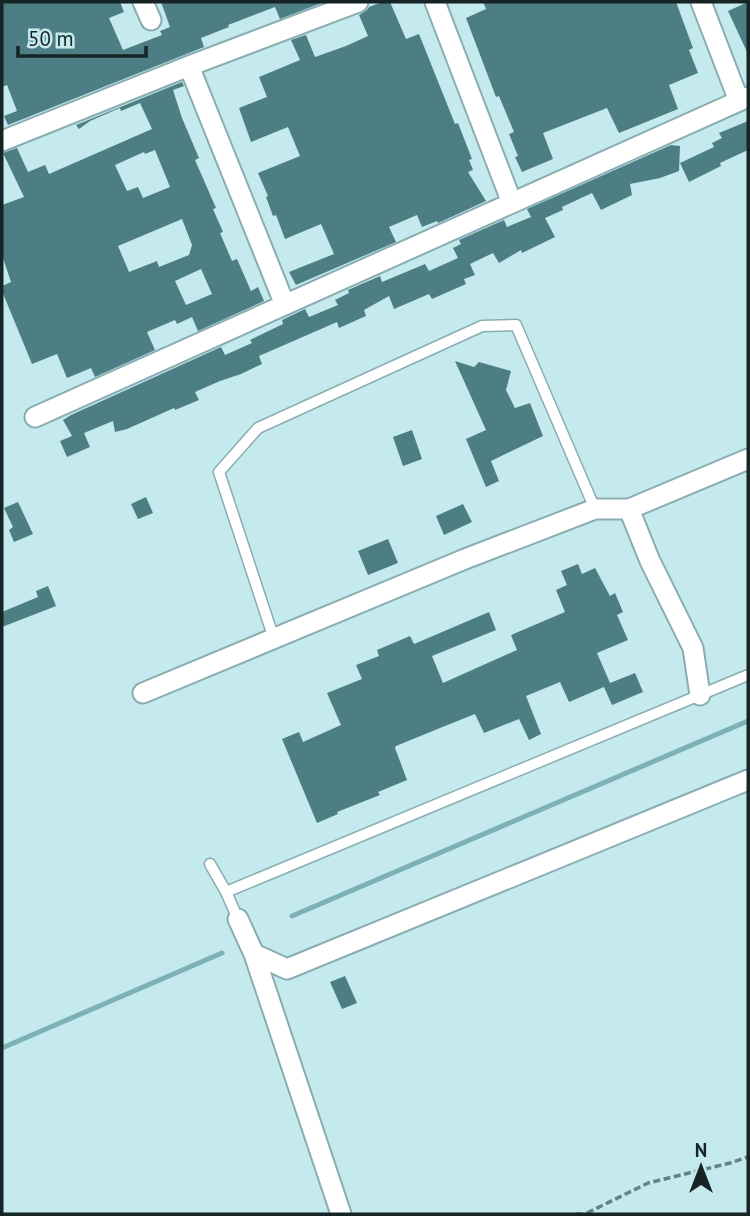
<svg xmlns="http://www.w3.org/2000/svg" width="750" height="1216" viewBox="0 0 750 1216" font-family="'PT Sans',sans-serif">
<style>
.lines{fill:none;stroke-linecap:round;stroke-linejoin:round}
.stream{stroke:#7eb0b7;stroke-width:5}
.building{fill:#4d7e84;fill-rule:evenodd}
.lane-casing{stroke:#89adb2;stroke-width:13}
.street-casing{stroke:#89adb2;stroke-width:23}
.path{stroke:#678183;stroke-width:3.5;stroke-dasharray:7 3.5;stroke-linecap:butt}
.lane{stroke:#fff;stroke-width:10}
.street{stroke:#fff;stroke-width:19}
</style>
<rect width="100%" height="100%" fill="#c4eaee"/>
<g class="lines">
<path class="stream" d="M 292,916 L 748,721
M 2,1048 L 222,953"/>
</g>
<path class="building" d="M 2,2 L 120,2 L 124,12 L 109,18 L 123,50 L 162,35 L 160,31 L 170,27 L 161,2 L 324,2 L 280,19 L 275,7 L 228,25 L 229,27 L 201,38 L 204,47 L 8,125 L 4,116 L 17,111 L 7,85 L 2,87 Z
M 382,2 L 390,2 L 406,39 L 419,34 L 455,124 L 458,123 L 472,159 L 469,160 L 473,170 L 468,172 L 486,201 L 438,223 L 437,221 L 422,227 L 417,215 L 389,227 L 396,242 L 296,285 L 289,272 L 334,254 L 321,224 L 285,239 L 276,215 L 273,216 L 266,197 L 268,196 L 258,173 L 300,156 L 288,127 L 251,142 L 239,108 L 267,97 L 259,77 L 300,60 L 291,40 L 306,35 L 315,57 L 346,46 L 368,36 L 359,15 L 367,10 L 369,7 Z
M 483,2 L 676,2 L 693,48 L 689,50 L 698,73 L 669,85 L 678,109 L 619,133 L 607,108 L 543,133 L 553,159 L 522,172 L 515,157 L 518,156 L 509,134 L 514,132 L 499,96 L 496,97 L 466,18 L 486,9 Z
M 748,2 L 748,54 L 728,11 Z
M 182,82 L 184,86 L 173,90 L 182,118 L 199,158 L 195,160 L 216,208 L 213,209 L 223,232 L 220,233 L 232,261 L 237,259 L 251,291 L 258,287 L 264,301 L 198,331 L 192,317 L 177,324 L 175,320 L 147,332 L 155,350 L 95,377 L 91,368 L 67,378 L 57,354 L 32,364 L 2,291 L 2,286 L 11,282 L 2,255 L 2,205 L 24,197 L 3,153 L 17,148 L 28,172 L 45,165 L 49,174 L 152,129 L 140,103 L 121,111 L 120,108 L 90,121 L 79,129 L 76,125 ZM 155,150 L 170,187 L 143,198 L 138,187 L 127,191 L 115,165 L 144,152 L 145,154 ZM 182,219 L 192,245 L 189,255 L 159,267 L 157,261 L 129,272 L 118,246 ZM 201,269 L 212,294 L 186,305 L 175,281 Z
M 748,121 L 748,150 L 720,163 L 721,166 L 689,182 L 680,163 L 714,147 L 712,143 L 722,138 L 719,133 Z
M 671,145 L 680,146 L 679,171 L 660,178 L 630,184 L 632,195 L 601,210 L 592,193 L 562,207 L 563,210 L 545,218 L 555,237 L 522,253 L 521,250 L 499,263 L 493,253 L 470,264 L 475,275 L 464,279 L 466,284 L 432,299 L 429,294 L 394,309 L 389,296 L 364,310 L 366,316 L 339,328 L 337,322 L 259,356 L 262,364 L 241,374 L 220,381 L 195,392 L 199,400 L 175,410 L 174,408 L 127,429 L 115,432 L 113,421 L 84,433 L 90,447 L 67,457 L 60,441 L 72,436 L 63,420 L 71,415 L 221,347 L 225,355 L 252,343 L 250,340 L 283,324 L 282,320 L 305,309 L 309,317 L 338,305 L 335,300 L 349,293 L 348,290 L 380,276 L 382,282 L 425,264 L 429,271 L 458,258 L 453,248 L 461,244 L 459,240 L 504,220 L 507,227 L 531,217 L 527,209 Z
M 455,361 L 474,367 L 479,362 L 511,371 L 506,390 L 515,408 L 530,403 L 543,436 L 491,461 L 499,481 L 486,487 L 466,439 L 486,430 Z
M 412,430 L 422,459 L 403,466 L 393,437 Z
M 146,497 L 153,513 L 138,519 L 131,504 Z
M 18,502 L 33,534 L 14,542 L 9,530 L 13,527 L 4,508 Z
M 463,504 L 472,522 L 444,535 L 436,516 Z
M 388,539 L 398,563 L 368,575 L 358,551 Z
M 578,564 L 582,574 L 595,568 L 610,596 L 615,593 L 623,612 L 617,615 L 628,640 L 597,653 L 610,683 L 635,673 L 643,692 L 612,705 L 604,687 L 569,702 L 560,682 L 526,696 L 541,734 L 529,740 L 519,719 L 484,733 L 475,714 L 440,728 L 396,746 L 395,748 L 407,780 L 378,792 L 380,795 L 337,812 L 338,814 L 317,823 L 282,739 L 299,732 L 303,742 L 341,725 L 327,693 L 362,679 L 356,665 L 379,656 L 377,650 L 410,636 L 414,644 L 489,612 L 496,630 L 432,656 L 443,683 L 517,650 L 511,635 L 565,612 L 556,590 L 567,585 L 561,571 Z
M 48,586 L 56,606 L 2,627 L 2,612 L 38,597 L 36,591 Z
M 345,976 L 357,1003 L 342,1009 L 330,982 Z"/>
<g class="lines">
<defs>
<path id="lane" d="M 274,639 L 219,472 L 258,428 L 482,326 L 516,325 L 595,509
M 210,864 L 226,892 L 238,919
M 226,892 L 748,675"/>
<path id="street" d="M 143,2 L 151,20
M 435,2 L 512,203
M 701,2 L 739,101
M 189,66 L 285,305
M 2,141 L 189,66 L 358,2
M 35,417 L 748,97
M 629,509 L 650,561 L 693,648 L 700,695
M 143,693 L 465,559 L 595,509 L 629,509 L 748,459
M 238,919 L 254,954 L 287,969 L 748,780
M 254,954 L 341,1214"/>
</defs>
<use href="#lane" class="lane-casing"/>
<use href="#street" class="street-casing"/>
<path class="path" d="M 587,1213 L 648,1183 L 730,1163 L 748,1157
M 576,1214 L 591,1214"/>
<use href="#lane" class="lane"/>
<use href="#street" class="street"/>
</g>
<rect width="750" height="1216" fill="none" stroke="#162426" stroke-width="7"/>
<g transform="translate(701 1167)" stroke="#c4eaee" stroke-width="5" paint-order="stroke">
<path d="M0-5L12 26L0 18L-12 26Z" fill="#162426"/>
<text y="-10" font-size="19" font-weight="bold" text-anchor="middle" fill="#162426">N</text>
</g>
<path d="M18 46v10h128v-10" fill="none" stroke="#162426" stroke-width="3.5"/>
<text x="28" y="46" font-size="21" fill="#162426" stroke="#c4eaee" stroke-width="5" paint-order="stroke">50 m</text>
</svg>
